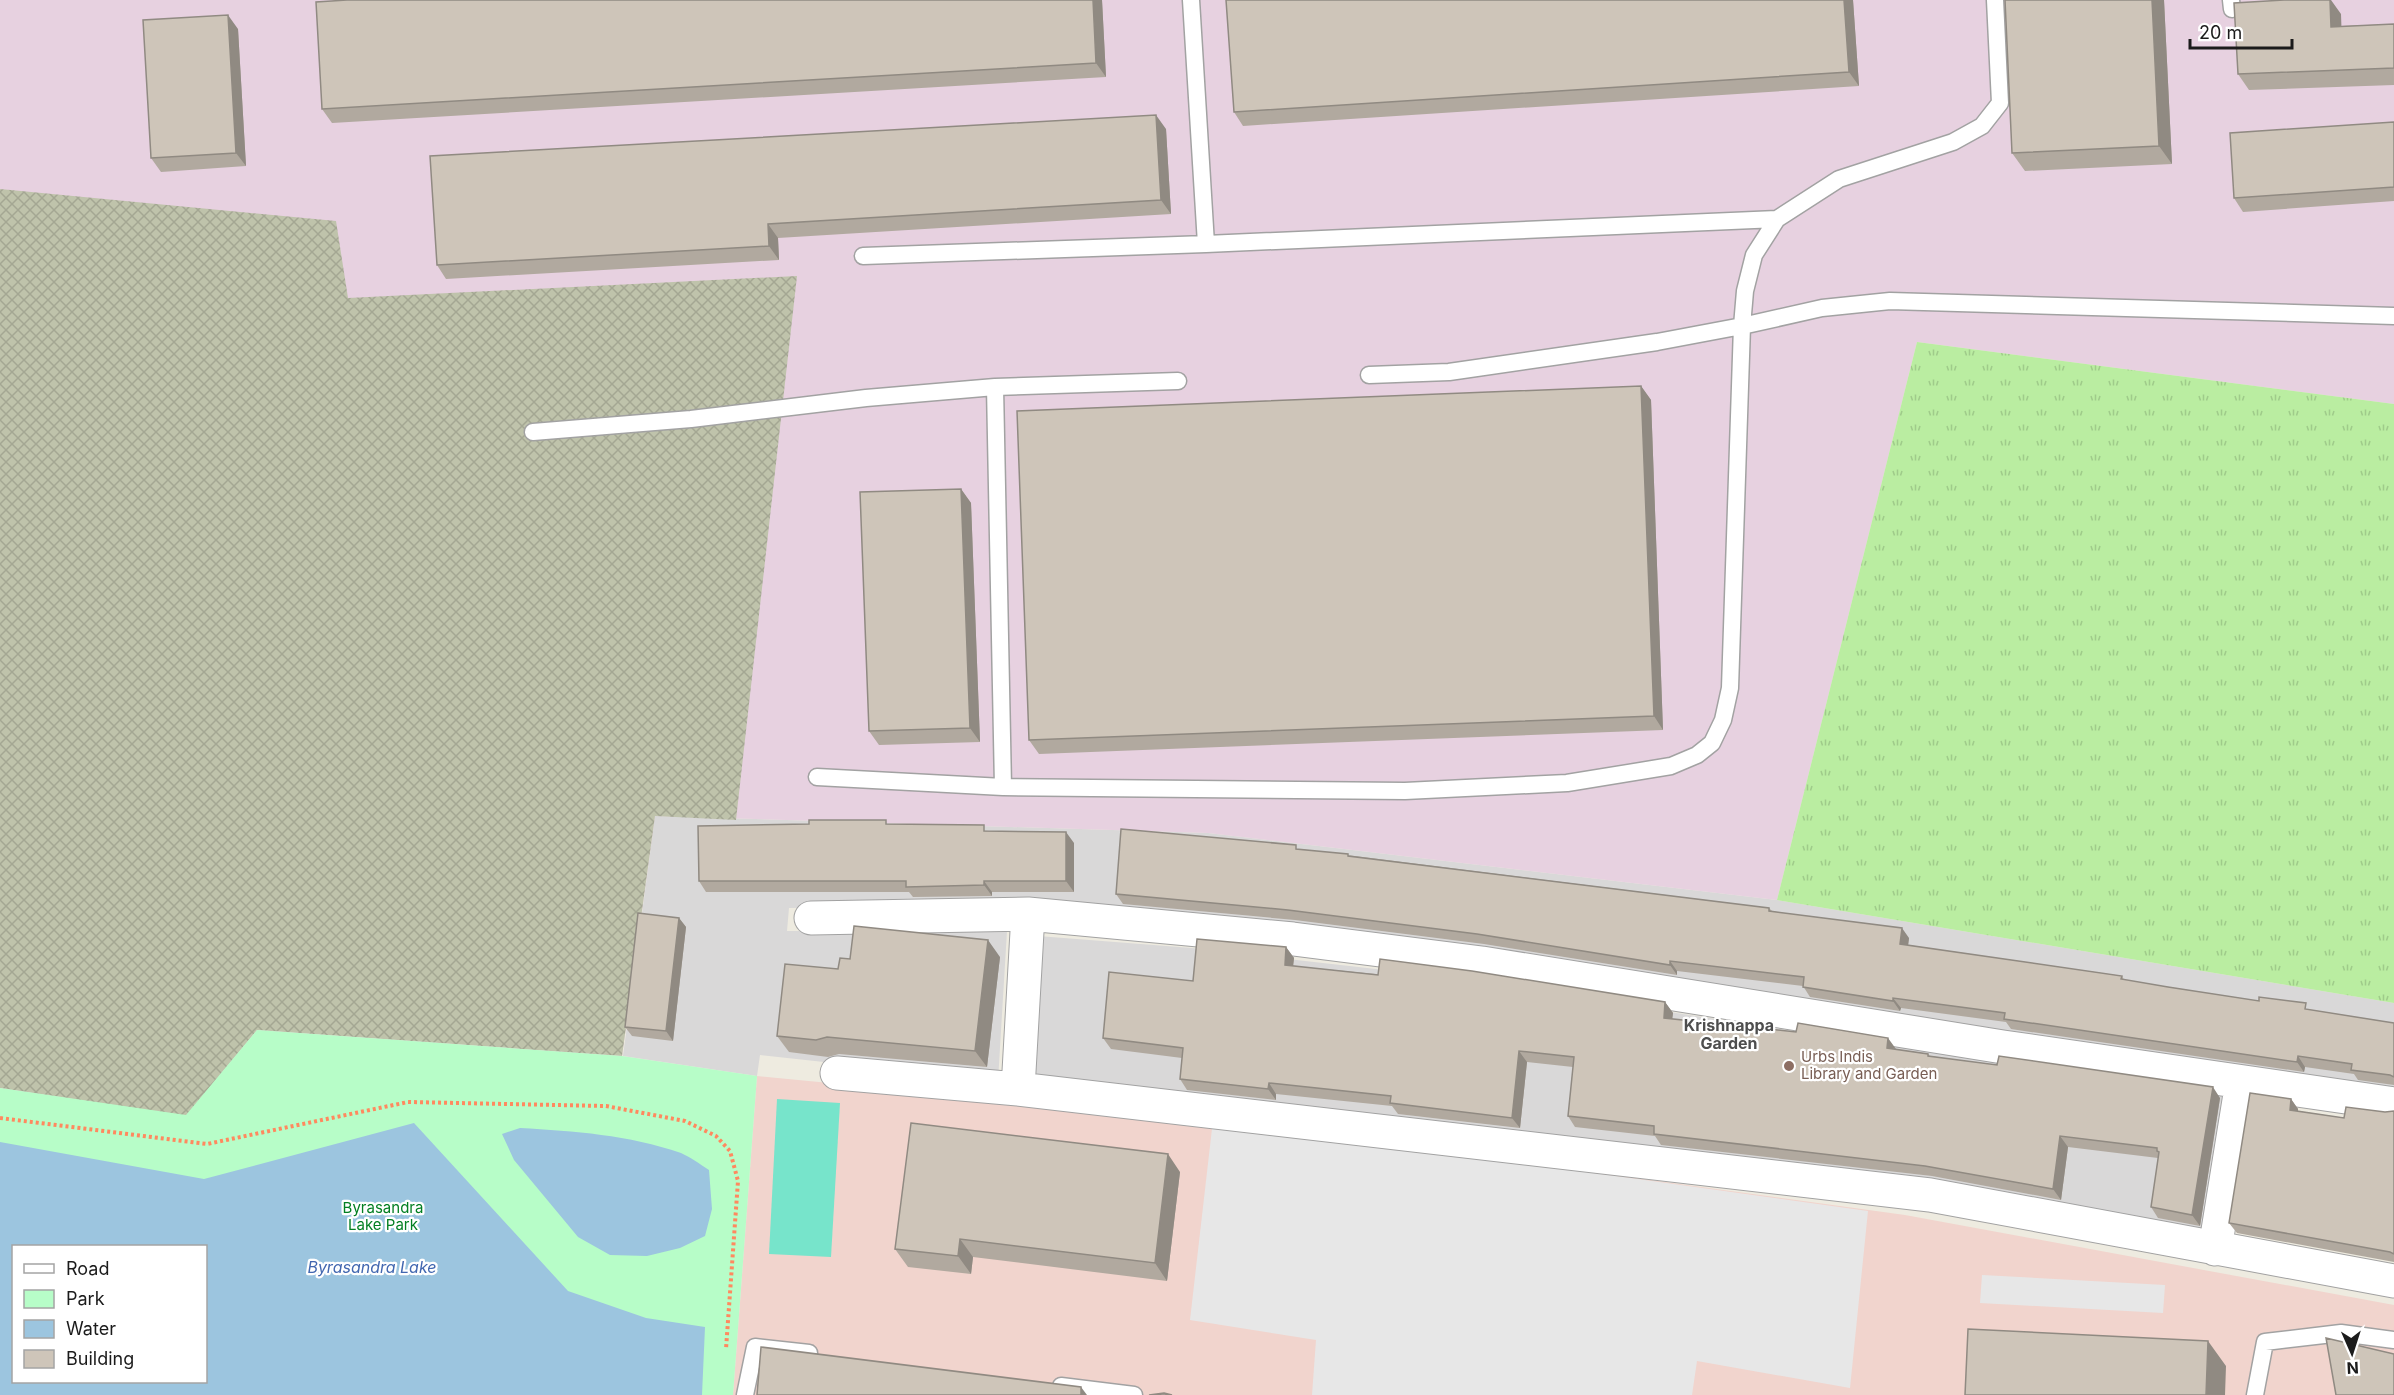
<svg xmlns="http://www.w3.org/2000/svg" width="2394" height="1395" viewBox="0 0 2394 1395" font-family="Inter,sans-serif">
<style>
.residential{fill:#d9d8d8}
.commercial{fill:#f1d4cd}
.industrial{fill:#e7d1e0}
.construction{fill:url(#construction-cross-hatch)}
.grass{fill:url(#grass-tufts)}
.park{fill:#b7fdc8;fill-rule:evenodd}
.pitch{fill:#77e4cb}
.parking{fill:#e7e7e7}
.water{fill:#9cc5df;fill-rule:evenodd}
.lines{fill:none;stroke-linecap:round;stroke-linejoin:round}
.lane-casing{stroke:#a2a2a2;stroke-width:19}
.street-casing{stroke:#a2a2a2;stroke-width:35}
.path{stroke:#ff895f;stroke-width:4;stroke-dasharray:3 3;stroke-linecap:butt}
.lane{stroke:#fff;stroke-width:16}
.street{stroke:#fff;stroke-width:33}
.wall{fill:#b1a99f}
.shaded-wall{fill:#908a82}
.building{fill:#cec5b9;stroke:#908a82;stroke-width:1.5}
.education-dot{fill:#8d6e63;stroke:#fff;stroke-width:2}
.labels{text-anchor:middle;stroke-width:4.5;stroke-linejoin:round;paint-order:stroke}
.education-label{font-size:15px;fill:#785e54;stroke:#fff;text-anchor:start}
.park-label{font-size:15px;fill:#037f22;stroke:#fff}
.neighbourhood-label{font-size:16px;font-weight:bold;fill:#4e4e4e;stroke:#fff}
.water-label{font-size:16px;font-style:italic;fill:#4267b0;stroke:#fff}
</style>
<defs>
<pattern id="construction-cross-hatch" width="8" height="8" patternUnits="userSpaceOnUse" patternTransform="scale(1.5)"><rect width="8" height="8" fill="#bfc3ab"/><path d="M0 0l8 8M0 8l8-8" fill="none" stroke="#a4a793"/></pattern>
<pattern id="grass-tufts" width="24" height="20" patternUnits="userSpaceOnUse" patternTransform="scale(1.5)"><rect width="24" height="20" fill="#baeda1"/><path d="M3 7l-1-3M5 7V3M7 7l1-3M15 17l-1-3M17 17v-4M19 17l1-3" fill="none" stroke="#9fcb8a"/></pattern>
</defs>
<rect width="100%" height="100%" fill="#eeebe0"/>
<path class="residential" d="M 655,816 L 1208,833 L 1777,900 L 2394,1003 L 2394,1095 L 909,906 L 789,908 L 787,931 L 1007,931 L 998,1081 L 760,1055 L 757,1076 L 623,1056 Z
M 1038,936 L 1192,948 L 1420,974 L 2228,1097 L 2211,1238 L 1025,1081 Z"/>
<path class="commercial" d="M 757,1076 L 1213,1120 L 1905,1215 L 2394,1305 L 2394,1395 L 733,1395 Z"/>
<path class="industrial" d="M 0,0 L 2394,0 L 2394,404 L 1917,342 L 1777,900 L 1208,833 L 655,816 L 622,1056 L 257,1030 L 186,1116 L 0,1088 Z"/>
<path class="construction" d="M 0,189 L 336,221 L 348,298 L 797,276 L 736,820 L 655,816 L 622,1056 L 257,1030 L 186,1116 L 0,1088 Z"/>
<path class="grass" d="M 1917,342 L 2394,404 L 2394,1003 L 1777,900 Z"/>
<path class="park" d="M 257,1030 L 622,1056 L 757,1076 L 733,1395 L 0,1395 L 0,1088 L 186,1115 ZM 14,1246 L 206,1246 L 206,1382 L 14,1382 Z"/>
<path class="pitch" d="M 777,1099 L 840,1103 L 831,1257 L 769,1254 Z"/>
<path class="parking" d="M 1213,1120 L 1868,1211 L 1850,1388 L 1697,1361 L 1692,1395 L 1312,1395 L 1316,1340 L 1190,1320 Z
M 1982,1275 L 2165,1285 L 2163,1313 L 1980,1303 Z"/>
<path class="water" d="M 414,1123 L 568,1291 L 646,1318 L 705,1327 L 702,1395 L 0,1395 L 0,1142 L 204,1179 ZM 206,1246 L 206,1382 L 14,1382 L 14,1246 Z
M 520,1128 C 574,1131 629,1135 681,1153 C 690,1157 700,1164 709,1170 L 712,1209 L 705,1236 L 680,1248 L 647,1256 L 610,1255 L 578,1237 L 514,1160 L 502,1134 Z"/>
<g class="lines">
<defs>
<path id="lane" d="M 1191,0 L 1206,244
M 2231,0 L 2232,9
M 863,256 L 1206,244 L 1777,219
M 1369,375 L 1449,372 L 1657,342 L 1742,326 L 1822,308 L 1890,301 L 2394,316
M 995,387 L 1003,787
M 533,432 L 691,419 L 866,398 L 995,387 L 1178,381
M 817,777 L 1003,787 L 1405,791 L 1567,783 L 1671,766 L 1697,755 L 1712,743 L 1723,720 L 1730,688 L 1742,326 L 1745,291 L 1754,255 L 1777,219 L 1839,179 L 1953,142 L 1982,126 L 2000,103 L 1995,0
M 1061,1386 L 1134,1395
M 745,1395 L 755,1347 L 809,1353
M 2255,1395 L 2265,1342 L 2341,1333 L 2394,1340"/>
<path id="street" d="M 1028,914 L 1018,1089 L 1930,1195 L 2394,1281
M 811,918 L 1028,914 L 1293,939 L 1482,963 L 2003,1047 L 2394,1104
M 837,1073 L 1018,1089
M 2215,1249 L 2242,1082"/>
</defs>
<use href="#lane" class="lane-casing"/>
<use href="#street" class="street-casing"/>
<path class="path" d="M 0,1118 L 207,1144 L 408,1102 L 606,1106 L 685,1121 L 716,1136 L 730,1151 L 738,1181 L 726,1349"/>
<use href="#lane" class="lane"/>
<use href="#street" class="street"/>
</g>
<path class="wall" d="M 1102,0 L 1106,77 L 332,123 L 322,109 Z
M 1226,0 L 1853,0 L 1859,86 L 1243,126 L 1234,112 Z
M 2005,0 L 2164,0 L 2172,164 L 2025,171 L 2012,153 Z
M 2341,14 L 2341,26 L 2394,24 L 2394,85 L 2249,90 L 2238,74 Z
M 238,29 L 246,166 L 161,172 L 151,158 Z
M 2394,122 L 2394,201 L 2243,212 L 2234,198 Z
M 1166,129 L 1171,214 L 778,238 L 779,260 L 446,279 L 437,265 Z
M 1641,386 L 1651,400 L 1663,730 L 1039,754 L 1029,740 Z
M 961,489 L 971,503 L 980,742 L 879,745 L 869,731 Z
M 889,824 L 989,831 L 1074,843 L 1074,892 L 992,892 L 992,896 L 913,897 L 909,892 L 706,892 L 699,881 Z
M 1299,849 L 1769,908 L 1772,911 L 1909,938 L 1908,945 L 2122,976 L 2124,980 L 2168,987 L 2394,1023 L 2394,1085 L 2358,1080 L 2354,1074 L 2305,1067 L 2304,1072 L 2011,1029 L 2006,1022 L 1901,1008 L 1900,1011 L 1810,997 L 1803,986 L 1677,971 L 1677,975 L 1484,944 L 1295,920 L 1123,904 L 1116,894 Z
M 679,918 L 686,927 L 673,1041 L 632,1036 L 625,1027 Z
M 1286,947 L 1294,958 L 1293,966 L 1665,1002 L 1673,1013 L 1672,1019 L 1928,1054 L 1930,1056 L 2220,1098 L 2200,1226 L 2158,1218 L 2151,1207 L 2158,1158 L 2068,1147 L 2061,1200 L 1932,1176 L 1661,1145 L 1655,1136 L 1575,1127 L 1568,1116 L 1573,1067 L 1527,1062 L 1520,1128 L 1398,1114 L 1392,1106 L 1276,1094 L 1276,1100 L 1187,1090 L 1180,1079 L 1182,1058 L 1111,1049 L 1103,1038 L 1193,981 Z
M 1000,957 L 987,1067 L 839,1054 L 828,1057 L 789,1052 L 777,1036 L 838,969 L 850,959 Z
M 2291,1099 L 2298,1109 L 2298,1111 L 2344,1118 L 2394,1111 L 2394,1262 L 2237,1233 L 2229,1223 Z
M 1180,1172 L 1167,1281 L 973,1257 L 971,1274 L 908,1267 L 895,1249 Z"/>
<path class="shaded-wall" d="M 1093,0 L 1102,0 L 1106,77 L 1096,63 Z
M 1844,0 L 1853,0 L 1859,86 L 1849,72 Z
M 2152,0 L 2164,0 L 2172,164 L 2159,146 Z
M 2330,0 L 2331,0 L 2341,14 L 2342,43 L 2331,27 Z
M 228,15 L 238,29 L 246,166 L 236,153 Z
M 1156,115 L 1166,129 L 1171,214 L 1161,200 Z
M 768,224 L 778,238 L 779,260 L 769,246 Z
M 1641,386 L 1651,400 L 1663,730 L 1654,716 Z
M 961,489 L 971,503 L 980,742 L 970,728 Z
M 1066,832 L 1074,843 L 1074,892 L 1066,881 Z
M 984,881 L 992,892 L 992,896 L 984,885 Z
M 679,918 L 686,927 L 673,1041 L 666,1031 Z
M 1902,928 L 1909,938 L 1907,954 L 1900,944 Z
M 988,940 L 1000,957 L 987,1067 L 975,1051 Z
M 1286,947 L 1294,958 L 1292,976 L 1285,965 Z
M 1670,961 L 1677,971 L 1677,975 L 1670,965 Z
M 1893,998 L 1901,1008 L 1900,1011 L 1893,1001 Z
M 1665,1002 L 1673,1013 L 1671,1029 L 1664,1018 Z
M 1888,1038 L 1896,1049 L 1887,1048 Z
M 1519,1051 L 1527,1062 L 1520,1128 L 1512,1118 Z
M 2298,1056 L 2305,1067 L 2304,1072 L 2297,1062 Z
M 1269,1083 L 1276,1094 L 1276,1100 L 1268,1089 Z
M 2213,1087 L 2220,1098 L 2200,1226 L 2192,1215 Z
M 2291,1099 L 2298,1109 L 2297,1120 L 2290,1110 Z
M 2060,1136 L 2068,1147 L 2061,1200 L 2053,1189 Z
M 1168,1154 L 1180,1172 L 1167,1281 L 1155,1263 Z
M 960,1239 L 973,1257 L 971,1274 L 958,1256 Z
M 2208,1341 L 2226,1366 L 2225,1395 L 2206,1395 Z
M 1081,1387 L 1087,1395 L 1081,1395 Z"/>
<path class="building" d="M 347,0 L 1093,0 L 1096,63 L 322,109 L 316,2 Z
M 1226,0 L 1844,0 L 1849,72 L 1234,112 Z
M 2005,0 L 2152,0 L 2159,146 L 2012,153 Z
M 2284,0 L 2330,0 L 2331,27 L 2394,24 L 2394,68 L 2238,74 L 2234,3 Z
M 228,15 L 236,153 L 151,158 L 143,20 Z
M 1156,115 L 1161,200 L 768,224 L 769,246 L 437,265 L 430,156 Z
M 2394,122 L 2394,187 L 2234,198 L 2230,133 Z
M 1641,386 L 1654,716 L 1029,740 L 1017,411 Z
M 961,489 L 970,728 L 869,731 L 860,492 Z
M 809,820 L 886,820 L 886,824 L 984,825 L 984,831 L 1066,832 L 1066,881 L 984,881 L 984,885 L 906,887 L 906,881 L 699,881 L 698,826 L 809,824 Z
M 1121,829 L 1296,845 L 1296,849 L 1348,854 L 1348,856 L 1769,908 L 1769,911 L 1902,928 L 1900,944 L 2122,976 L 2121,979 L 2168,987 L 2259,1001 L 2259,997 L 2306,1003 L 2305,1009 L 2394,1023 L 2394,1077 L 2390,1075 L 2351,1070 L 2352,1064 L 2298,1056 L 2297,1062 L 2004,1019 L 2005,1013 L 1893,998 L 1893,1001 L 1803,987 L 1804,977 L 1670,961 L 1670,965 L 1477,934 L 1288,910 L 1116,894 Z
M 638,913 L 679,918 L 666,1031 L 625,1027 Z
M 854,926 L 988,940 L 975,1051 L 827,1037 L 816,1040 L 777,1036 L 785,964 L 838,969 L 840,958 L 850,959 Z
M 1197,939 L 1286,947 L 1285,965 L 1378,975 L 1380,959 L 1472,971 L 1665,1002 L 1664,1018 L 1796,1032 L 1798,1023 L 1888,1038 L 1887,1048 L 1928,1054 L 1928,1056 L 1997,1065 L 1999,1056 L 2213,1087 L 2192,1215 L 2151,1207 L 2159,1152 L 2157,1151 L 2157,1148 L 2060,1136 L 2053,1189 L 1925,1166 L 1654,1134 L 1654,1126 L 1568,1116 L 1574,1057 L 1519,1051 L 1512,1118 L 1390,1103 L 1391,1096 L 1269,1083 L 1268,1089 L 1180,1079 L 1183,1048 L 1103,1038 L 1109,972 L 1193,981 Z
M 2250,1093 L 2291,1099 L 2290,1110 L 2344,1118 L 2346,1107 L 2385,1112 L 2394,1111 L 2394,1254 L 2390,1252 L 2229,1223 Z
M 911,1123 L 1168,1154 L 1155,1263 L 960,1239 L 958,1256 L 895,1249 Z
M 1968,1329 L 2208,1341 L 2206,1395 L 1965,1395 Z
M 2326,1338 L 2394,1354 L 2394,1395 L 2336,1395 Z
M 761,1347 L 1081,1387 L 1081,1395 L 757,1395 Z
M 1164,1393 L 1172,1395 L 1149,1395 Z"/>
<circle class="education-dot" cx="1789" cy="1066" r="6"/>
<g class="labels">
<g class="education-label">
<text x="1801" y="1062">Urbs Indis<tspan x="1801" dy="17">Library and Garden</tspan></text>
</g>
<g class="park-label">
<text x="383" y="1213">Byrasandra<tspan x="383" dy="17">Lake Park</tspan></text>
</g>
<g class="neighbourhood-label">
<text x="1729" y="1031">Krishnappa<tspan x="1729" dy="18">Garden</tspan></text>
</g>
<g class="water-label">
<text x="372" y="1273">Byrasandra Lake</text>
</g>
</g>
<rect x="12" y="1245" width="195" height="138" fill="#ffffff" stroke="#a4a4a4" stroke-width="1.5"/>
<rect x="24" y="1264" width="30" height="9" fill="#ffffff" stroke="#a4a4a4" stroke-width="1.5"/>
<text x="66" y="1275" font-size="18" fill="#1b1b1b">Road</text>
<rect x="24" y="1290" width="30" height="18" fill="#b7fdc8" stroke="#a4a4a4" stroke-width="1.5"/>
<text x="66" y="1305" font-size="18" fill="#1b1b1b">Park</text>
<rect x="24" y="1320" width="30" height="18" fill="#9cc5df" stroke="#a4a4a4" stroke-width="1.5"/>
<text x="66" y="1335" font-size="18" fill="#1b1b1b">Water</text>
<rect x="24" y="1350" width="30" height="18" fill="#cec5b9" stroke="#a4a4a4" stroke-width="1.5"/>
<text x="66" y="1365" font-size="18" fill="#1b1b1b">Building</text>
<g transform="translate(2352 1353) rotate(177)" stroke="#ffffff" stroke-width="4.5" paint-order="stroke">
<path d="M0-4.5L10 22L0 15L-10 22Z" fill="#1b1b1b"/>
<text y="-9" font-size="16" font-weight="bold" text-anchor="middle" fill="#1b1b1b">N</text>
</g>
<path d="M2190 39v9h102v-9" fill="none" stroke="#1b1b1b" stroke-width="3"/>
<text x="2199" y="39" font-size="18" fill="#1b1b1b" stroke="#ffffff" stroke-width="4.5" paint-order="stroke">20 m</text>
</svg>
